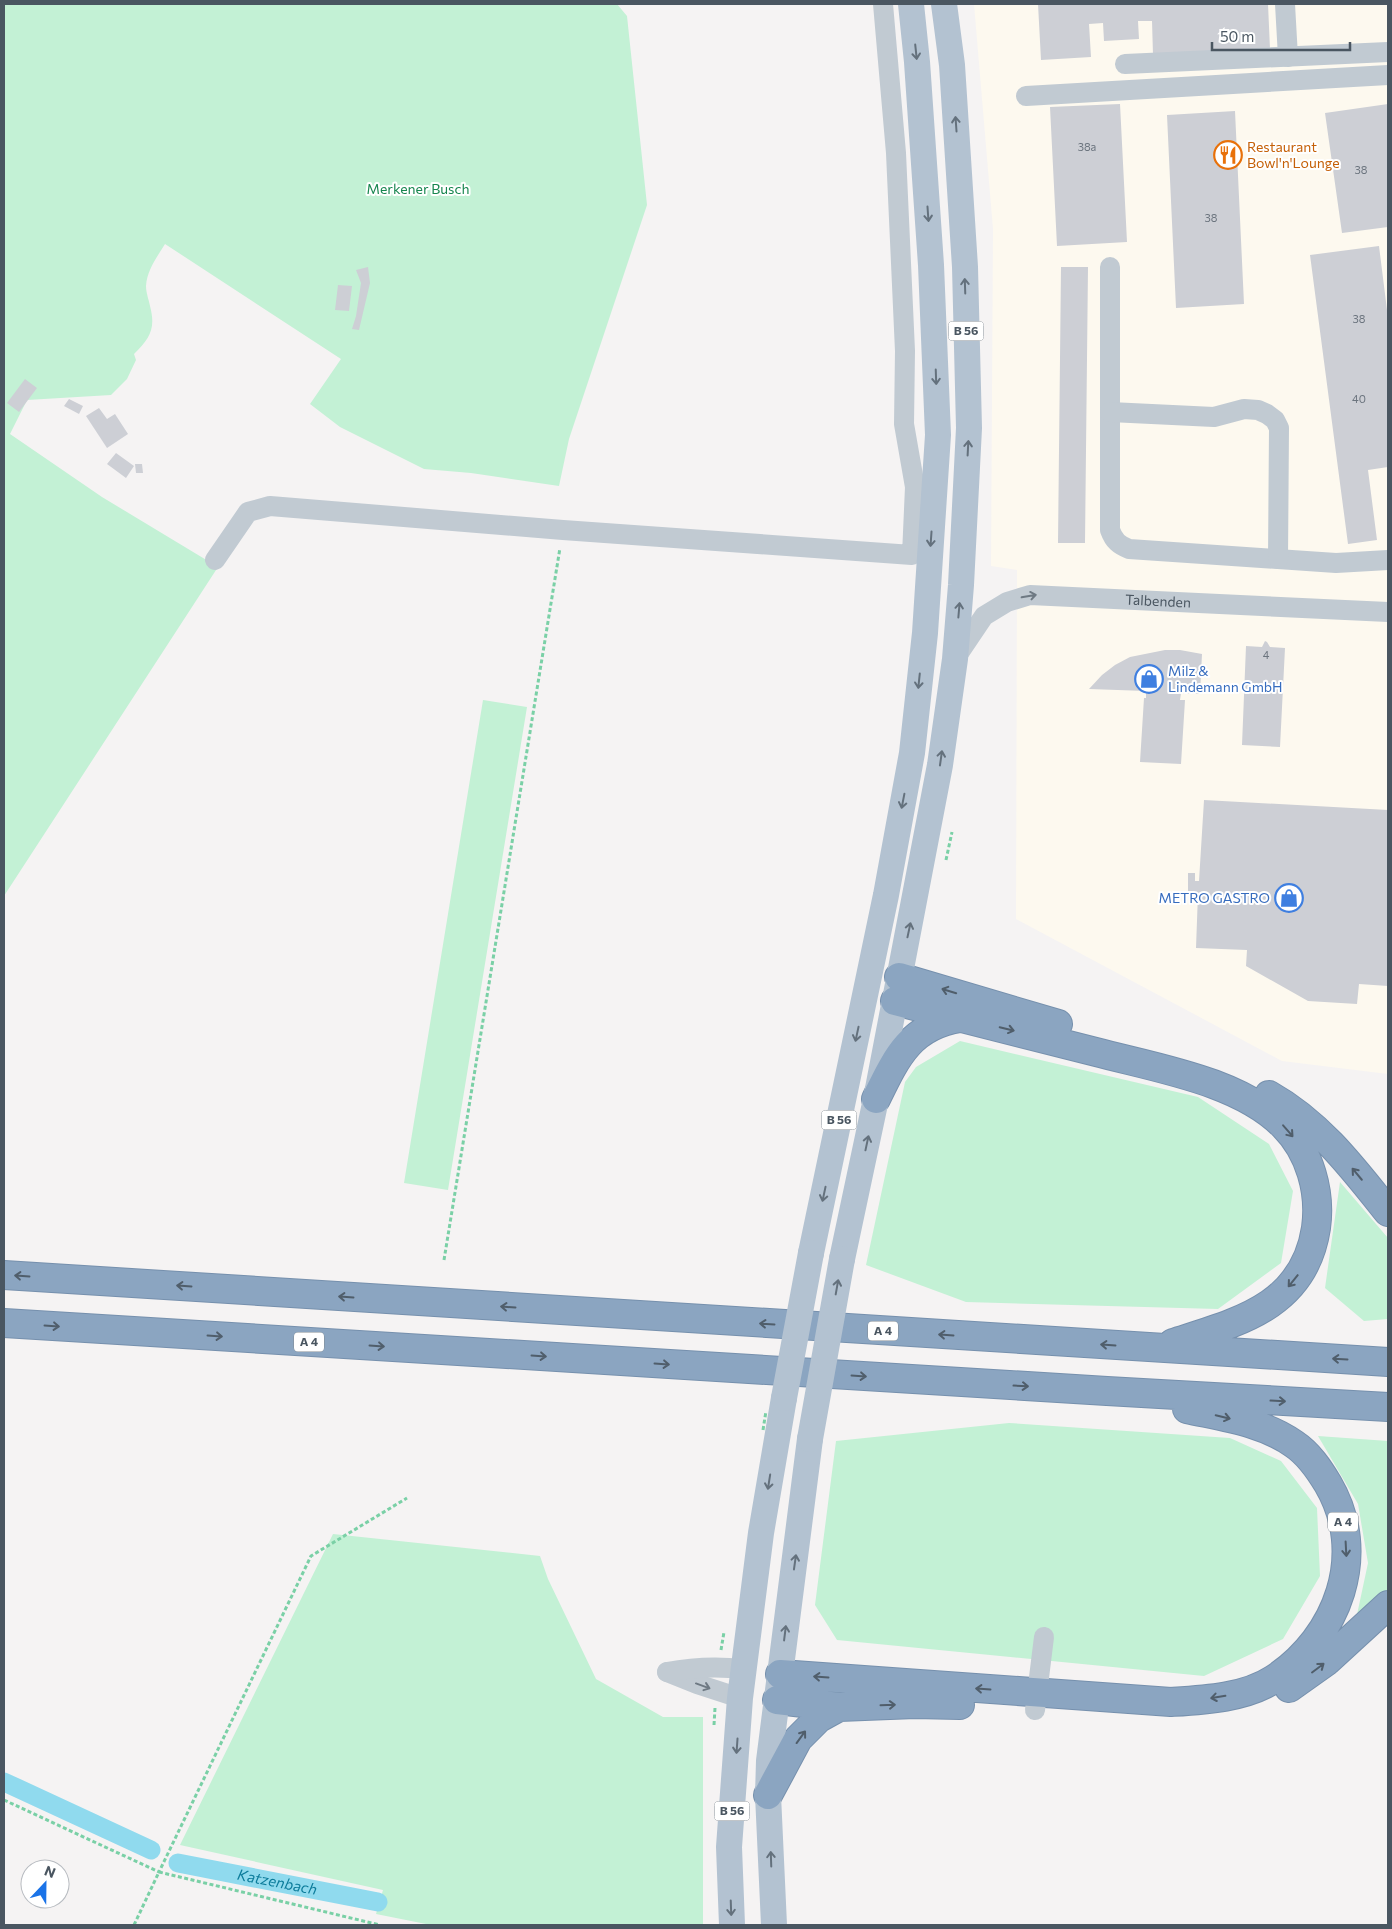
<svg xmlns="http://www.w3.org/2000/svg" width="1392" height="1929" viewBox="0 0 1392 1929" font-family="Commissioner,sans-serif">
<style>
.commercial{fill:#fdf9ef}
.green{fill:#c3f1d5}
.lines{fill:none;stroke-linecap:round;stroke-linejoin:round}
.canal{stroke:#90daee;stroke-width:19}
.building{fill:#cdcfd5}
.highway-casing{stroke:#7690ad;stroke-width:30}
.path{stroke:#7ad0a6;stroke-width:3;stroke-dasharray:4 2.5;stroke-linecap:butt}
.minor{stroke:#c1cad2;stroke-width:20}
.major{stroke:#b3c2d1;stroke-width:26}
.highway{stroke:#8ba5c1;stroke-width:28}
.path-bridge{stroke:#7ad0a6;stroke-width:3;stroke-dasharray:4 2.5;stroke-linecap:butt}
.major-bridge{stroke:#b3c2d1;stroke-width:26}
.oneway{stroke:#64717d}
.oneway2{stroke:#6e7983}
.oneway3{stroke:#505e6b}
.labels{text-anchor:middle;stroke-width:4;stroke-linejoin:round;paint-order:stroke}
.number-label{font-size:11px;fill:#6b747e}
.shield{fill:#fff;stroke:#808990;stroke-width:1}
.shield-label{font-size:12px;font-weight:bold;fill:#4a5661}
.food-label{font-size:14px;fill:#c56008;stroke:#fff;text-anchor:start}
.park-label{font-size:14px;fill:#17864f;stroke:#fff}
.street-label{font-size:14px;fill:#4a5661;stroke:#fff}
.shop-label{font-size:14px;fill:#366cbe;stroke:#fff;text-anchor:start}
.water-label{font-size:15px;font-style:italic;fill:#0c7c9b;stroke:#fff}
</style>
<rect width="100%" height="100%" fill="#f5f3f3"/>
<path class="commercial" d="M 974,4 L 1388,4 L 1388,1074 L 1282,1061 L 1016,919 L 1017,570 L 991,566 L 993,229 Z"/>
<path class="green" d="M 4,4 L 617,4 L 627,16 L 647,205 L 569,439 L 559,486 L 471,473 L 424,469 L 340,427 L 310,404 L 341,359 L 165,244 C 157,257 147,270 146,286 C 146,293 149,300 150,306 C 156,329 150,338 134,354 L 136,360 L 127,379 L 111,395 L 27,400 L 10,434 L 102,497 L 218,567 L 4,896 Z
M 483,700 L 527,707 L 448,1190 L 404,1183 Z
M 960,1041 L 1198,1097 L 1269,1144 L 1293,1191 L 1281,1263 L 1218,1309 L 966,1302 L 866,1265 L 905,1082 L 916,1067 Z
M 1340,1182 L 1388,1238 L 1388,1319 L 1364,1321 L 1325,1288 Z
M 1009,1423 L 1230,1438 L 1281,1461 L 1317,1508 L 1320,1576 L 1283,1639 L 1204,1676 L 837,1640 L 815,1605 L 836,1441 Z
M 1318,1436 L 1388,1441 L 1388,1591 L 1355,1624 L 1368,1563 L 1358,1504 Z
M 333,1534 L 540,1556 L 548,1579 L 596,1679 L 663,1717 L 703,1717 L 703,1925 L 431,1925 L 376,1914 L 383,1890 L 180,1845 Z"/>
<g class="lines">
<g class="canal">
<path d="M 4,1782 L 151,1850"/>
<path id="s1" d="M 178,1863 L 378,1902"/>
</g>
</g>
<path class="building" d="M 1038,4 L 1268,4 L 1270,49 L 1153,55 L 1152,21 L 1138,21 L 1139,39 L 1104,41 L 1103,23 L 1089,24 L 1091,57 L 1041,60 Z
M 1120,104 L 1127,242 L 1057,246 L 1050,107 Z
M 1388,104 L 1388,227 L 1342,233 L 1325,113 Z
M 1235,111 L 1244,304 L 1176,308 L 1167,115 Z
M 1379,246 L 1388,318 L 1388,467 L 1368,470 L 1377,540 L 1348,544 L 1310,255 Z
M 368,267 L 370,283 L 359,330 L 352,329 L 356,316 L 361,283 L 356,270 Z
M 1061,267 L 1088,267 L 1085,543 L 1058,543 Z
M 338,285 L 352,286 L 349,311 L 335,310 Z
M 25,379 L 37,388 L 19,412 L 7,403 Z
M 69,399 L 83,406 L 79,414 L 64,406 Z
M 99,408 L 107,419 L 115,414 L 128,434 L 107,448 L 86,416 Z
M 116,453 L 134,466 L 126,478 L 107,464 Z
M 135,464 L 142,464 L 143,473 L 136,473 Z
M 1265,641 L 1267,642 L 1270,647 L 1285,648 L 1280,747 L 1242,745 L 1246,646 L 1262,647 Z
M 1165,650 L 1180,650 L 1202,654 L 1200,694 L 1181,693 L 1180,700 L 1185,700 L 1181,764 L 1140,762 L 1144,698 L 1146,698 L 1146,691 L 1089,689 L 1102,675 L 1115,665 L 1130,657 Z
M 1204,800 L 1388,810 L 1388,986 L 1359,984 L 1357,1004 L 1308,1001 L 1246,966 L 1247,950 L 1196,948 L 1198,893 L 1188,893 L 1188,873 L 1195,873 L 1195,881 L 1199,881 Z"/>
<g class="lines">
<defs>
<path id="highway" d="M 899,977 L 1058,1024
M 895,1001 C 962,1018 1029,1035 1096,1052 C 1156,1068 1240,1081 1284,1126 C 1310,1152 1321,1192 1316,1228 C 1304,1307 1238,1322 1173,1343
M 1269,1095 C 1319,1123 1353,1168 1388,1212
M 876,1099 C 896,1058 910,1026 960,1018
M 4,1275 L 1388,1362
M 4,1323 L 1107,1391 L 1388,1407
M 780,1674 L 1171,1702 C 1204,1700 1245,1698 1274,1679 C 1338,1637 1369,1554 1328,1484 C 1319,1469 1309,1454 1294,1444 C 1263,1422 1223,1417 1187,1409
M 1289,1688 L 1327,1661 L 1388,1605
M 777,1700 L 839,1707 L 915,1704 L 960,1705
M 768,1795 L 798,1739 L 819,1718 L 839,1707"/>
</defs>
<use href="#highway" class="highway-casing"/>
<path class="path" d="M 946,860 L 952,832
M 444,1260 L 560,548
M 721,1650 L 724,1632
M 714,1725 L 715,1708
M 4,1800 L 159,1872 L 311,1556 L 407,1498
M 134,1925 L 159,1872 L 380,1925"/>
<g class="minor">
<path d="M 1285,4 L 1288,57"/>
<path d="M 1125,64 L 1388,52"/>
<path d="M 1026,96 L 1388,75"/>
<path d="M 1110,267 L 1110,530 C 1114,541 1119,545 1129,549 L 1336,563 L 1388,560"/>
<path d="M 1110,412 L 1214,417 L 1244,409 L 1258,410 L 1267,414 L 1275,420 L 1279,428 L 1278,559"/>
<path d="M 215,560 L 248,512 L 270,506 L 563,530 L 912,555 L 915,487 L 904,424 L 905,351 L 896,153 L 883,4"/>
<path id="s2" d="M 955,659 L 984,616 L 1007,602 L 1030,595 L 1388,612"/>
<path d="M 667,1672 L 697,1684 L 740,1698"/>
<path d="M 667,1672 C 693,1667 717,1666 743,1669"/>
<path d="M 1035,1710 L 1044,1637"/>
</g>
<path class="major" d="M 811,1253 L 886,895 L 912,753 L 925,633 L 938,435 L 931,265 L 917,62 L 911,4
M 842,1259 L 876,1099 L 940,765 L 955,659 L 961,585 L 969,428 L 965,267 L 952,65 L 944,4
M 732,1925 L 729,1847 L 740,1698 L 761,1533 L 784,1398
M 774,1925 L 768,1795 L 769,1761 L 810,1439"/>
<use href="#highway" class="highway"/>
<path class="path-bridge" d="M 763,1430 L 766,1411"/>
<path class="major-bridge" d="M 784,1398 L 811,1253
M 810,1439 L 842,1259"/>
</g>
<defs><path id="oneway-shaft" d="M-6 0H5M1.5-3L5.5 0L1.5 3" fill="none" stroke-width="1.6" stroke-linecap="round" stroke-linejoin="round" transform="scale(1.25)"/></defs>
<g class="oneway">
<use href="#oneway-shaft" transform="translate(916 52) rotate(84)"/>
<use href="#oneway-shaft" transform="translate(956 124) rotate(-94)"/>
<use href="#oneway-shaft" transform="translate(928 214) rotate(86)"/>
<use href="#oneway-shaft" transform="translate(965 286) rotate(-92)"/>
<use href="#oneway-shaft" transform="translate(936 377) rotate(88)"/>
<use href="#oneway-shaft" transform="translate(968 448) rotate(-87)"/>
<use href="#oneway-shaft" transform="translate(931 539) rotate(94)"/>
<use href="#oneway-shaft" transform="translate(959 610) rotate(-85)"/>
<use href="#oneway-shaft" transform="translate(919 681) rotate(96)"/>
<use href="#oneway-shaft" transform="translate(941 758) rotate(-82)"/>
<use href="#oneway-shaft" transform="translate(903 801) rotate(101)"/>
<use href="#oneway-shaft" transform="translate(909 930) rotate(-78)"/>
<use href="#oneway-shaft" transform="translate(857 1034) rotate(102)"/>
<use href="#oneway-shaft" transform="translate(867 1143) rotate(-78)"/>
<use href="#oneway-shaft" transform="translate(824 1194) rotate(102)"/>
<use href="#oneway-shaft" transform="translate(837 1287) rotate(-80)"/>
<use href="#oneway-shaft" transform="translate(769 1482) rotate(99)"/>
<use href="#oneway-shaft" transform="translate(795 1562) rotate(-82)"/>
<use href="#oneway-shaft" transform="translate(785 1633) rotate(-83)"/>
<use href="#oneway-shaft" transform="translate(737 1746) rotate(94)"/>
<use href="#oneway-shaft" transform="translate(771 1859) rotate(-92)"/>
<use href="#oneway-shaft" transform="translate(731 1908) rotate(88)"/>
</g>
<g class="oneway2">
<use href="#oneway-shaft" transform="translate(1029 596) rotate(-10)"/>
<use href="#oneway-shaft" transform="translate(703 1686) rotate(20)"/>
</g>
<g class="oneway3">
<use href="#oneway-shaft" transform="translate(949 991) rotate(-163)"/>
<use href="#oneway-shaft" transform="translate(1007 1029) rotate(13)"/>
<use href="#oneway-shaft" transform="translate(1288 1131) rotate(49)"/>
<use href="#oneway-shaft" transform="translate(1357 1174) rotate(-130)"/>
<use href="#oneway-shaft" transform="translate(22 1276) rotate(-176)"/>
<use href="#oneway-shaft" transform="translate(1293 1281) rotate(129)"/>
<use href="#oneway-shaft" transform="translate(184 1286) rotate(-176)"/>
<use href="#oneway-shaft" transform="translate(346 1297) rotate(-176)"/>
<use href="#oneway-shaft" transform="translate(508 1307) rotate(-176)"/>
<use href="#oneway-shaft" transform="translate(767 1324) rotate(-176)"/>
<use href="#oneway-shaft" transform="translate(52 1326) rotate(4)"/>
<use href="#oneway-shaft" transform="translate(946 1335) rotate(-176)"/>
<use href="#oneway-shaft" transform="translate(215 1336) rotate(4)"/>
<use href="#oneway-shaft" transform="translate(1108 1345) rotate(-176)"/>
<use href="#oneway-shaft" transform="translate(377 1346) rotate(4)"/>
<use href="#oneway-shaft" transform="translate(539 1356) rotate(4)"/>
<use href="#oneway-shaft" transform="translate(1340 1359) rotate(-177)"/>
<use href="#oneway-shaft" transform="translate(662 1364) rotate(4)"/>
<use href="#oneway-shaft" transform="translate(859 1376) rotate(4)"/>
<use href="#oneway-shaft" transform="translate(1021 1386) rotate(3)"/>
<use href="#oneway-shaft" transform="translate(1278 1401) rotate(3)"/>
<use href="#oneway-shaft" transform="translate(1223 1417) rotate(13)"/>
<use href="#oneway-shaft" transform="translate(1346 1549) rotate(87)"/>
<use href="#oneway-shaft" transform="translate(1318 1668) rotate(-37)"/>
<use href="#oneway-shaft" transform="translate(821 1677) rotate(-176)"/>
<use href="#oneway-shaft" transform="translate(983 1689) rotate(-176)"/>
<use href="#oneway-shaft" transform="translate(1218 1697) rotate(171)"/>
<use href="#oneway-shaft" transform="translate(888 1705) rotate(-2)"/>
<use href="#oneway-shaft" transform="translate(801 1737) rotate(-54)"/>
</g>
<defs>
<symbol id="restaurant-ring" viewBox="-11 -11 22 22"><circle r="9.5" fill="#fff" stroke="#e8710a" stroke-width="1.5"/><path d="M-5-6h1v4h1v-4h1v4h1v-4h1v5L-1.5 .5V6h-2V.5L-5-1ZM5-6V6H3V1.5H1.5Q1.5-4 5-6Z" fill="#e8710a"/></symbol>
<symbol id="shop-ring" viewBox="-11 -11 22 22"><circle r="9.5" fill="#fff" stroke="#3f7fe0" stroke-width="1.5"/><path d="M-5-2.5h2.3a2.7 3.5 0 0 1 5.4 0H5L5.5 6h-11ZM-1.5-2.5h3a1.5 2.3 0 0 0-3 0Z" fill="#3f7fe0"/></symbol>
</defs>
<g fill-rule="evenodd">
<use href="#restaurant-ring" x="1212" y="139" width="32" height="32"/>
<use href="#shop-ring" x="1133" y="663" width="32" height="32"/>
<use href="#shop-ring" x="1273" y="882" width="32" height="32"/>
</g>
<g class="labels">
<g class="number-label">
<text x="1087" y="151">38a</text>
<text x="1361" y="174">38</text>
<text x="1211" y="222">38</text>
<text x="1359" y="323">38</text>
<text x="1359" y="403">40</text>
<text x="1266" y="659">4</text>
</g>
<g class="shield">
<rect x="948.5" y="321.5" width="35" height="19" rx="4"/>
<rect x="821.5" y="1110.5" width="35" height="19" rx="4"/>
<rect x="868" y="1321.5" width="30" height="19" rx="4"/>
<rect x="294" y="1332.5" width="30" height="19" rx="4"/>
<rect x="1328" y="1512.5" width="30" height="19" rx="4"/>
<rect x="714.5" y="1801.5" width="35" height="19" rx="4"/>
</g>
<g class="shield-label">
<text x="966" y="335">B 56</text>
<text x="839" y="1124">B 56</text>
<text x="883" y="1335">A 4</text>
<text x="309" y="1346">A 4</text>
<text x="1343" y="1526">A 4</text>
<text x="732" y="1815">B 56</text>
</g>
<g class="food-label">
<text x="1247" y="152">Restaurant<tspan x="1247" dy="16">Bowl'n'Lounge</tspan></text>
</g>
<g class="park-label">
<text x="418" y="194">Merkener Busch</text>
</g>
<g class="street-label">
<text dy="5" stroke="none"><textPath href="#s2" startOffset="231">Talbenden</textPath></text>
</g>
<g class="shop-label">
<text x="1168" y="676">Milz &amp;<tspan x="1168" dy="16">Lindemann GmbH</tspan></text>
<text x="1270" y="903" text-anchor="end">METRO GASTRO</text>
</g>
<g class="water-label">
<text dy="5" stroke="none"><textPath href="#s1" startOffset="101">Katzenbach</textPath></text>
</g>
</g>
<rect width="1392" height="1929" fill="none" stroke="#4a5661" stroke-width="10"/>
<g transform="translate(45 1884) rotate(22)"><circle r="24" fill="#ffffff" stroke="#b7bbc0"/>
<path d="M0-4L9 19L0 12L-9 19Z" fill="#1a73e8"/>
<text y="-8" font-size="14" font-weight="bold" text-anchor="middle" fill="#4a5661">N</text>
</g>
<path d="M1212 42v8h138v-8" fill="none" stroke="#4a5661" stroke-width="2.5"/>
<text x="1220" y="42" font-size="15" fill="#4a5661" stroke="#ffffff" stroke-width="4" paint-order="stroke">50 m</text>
</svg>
